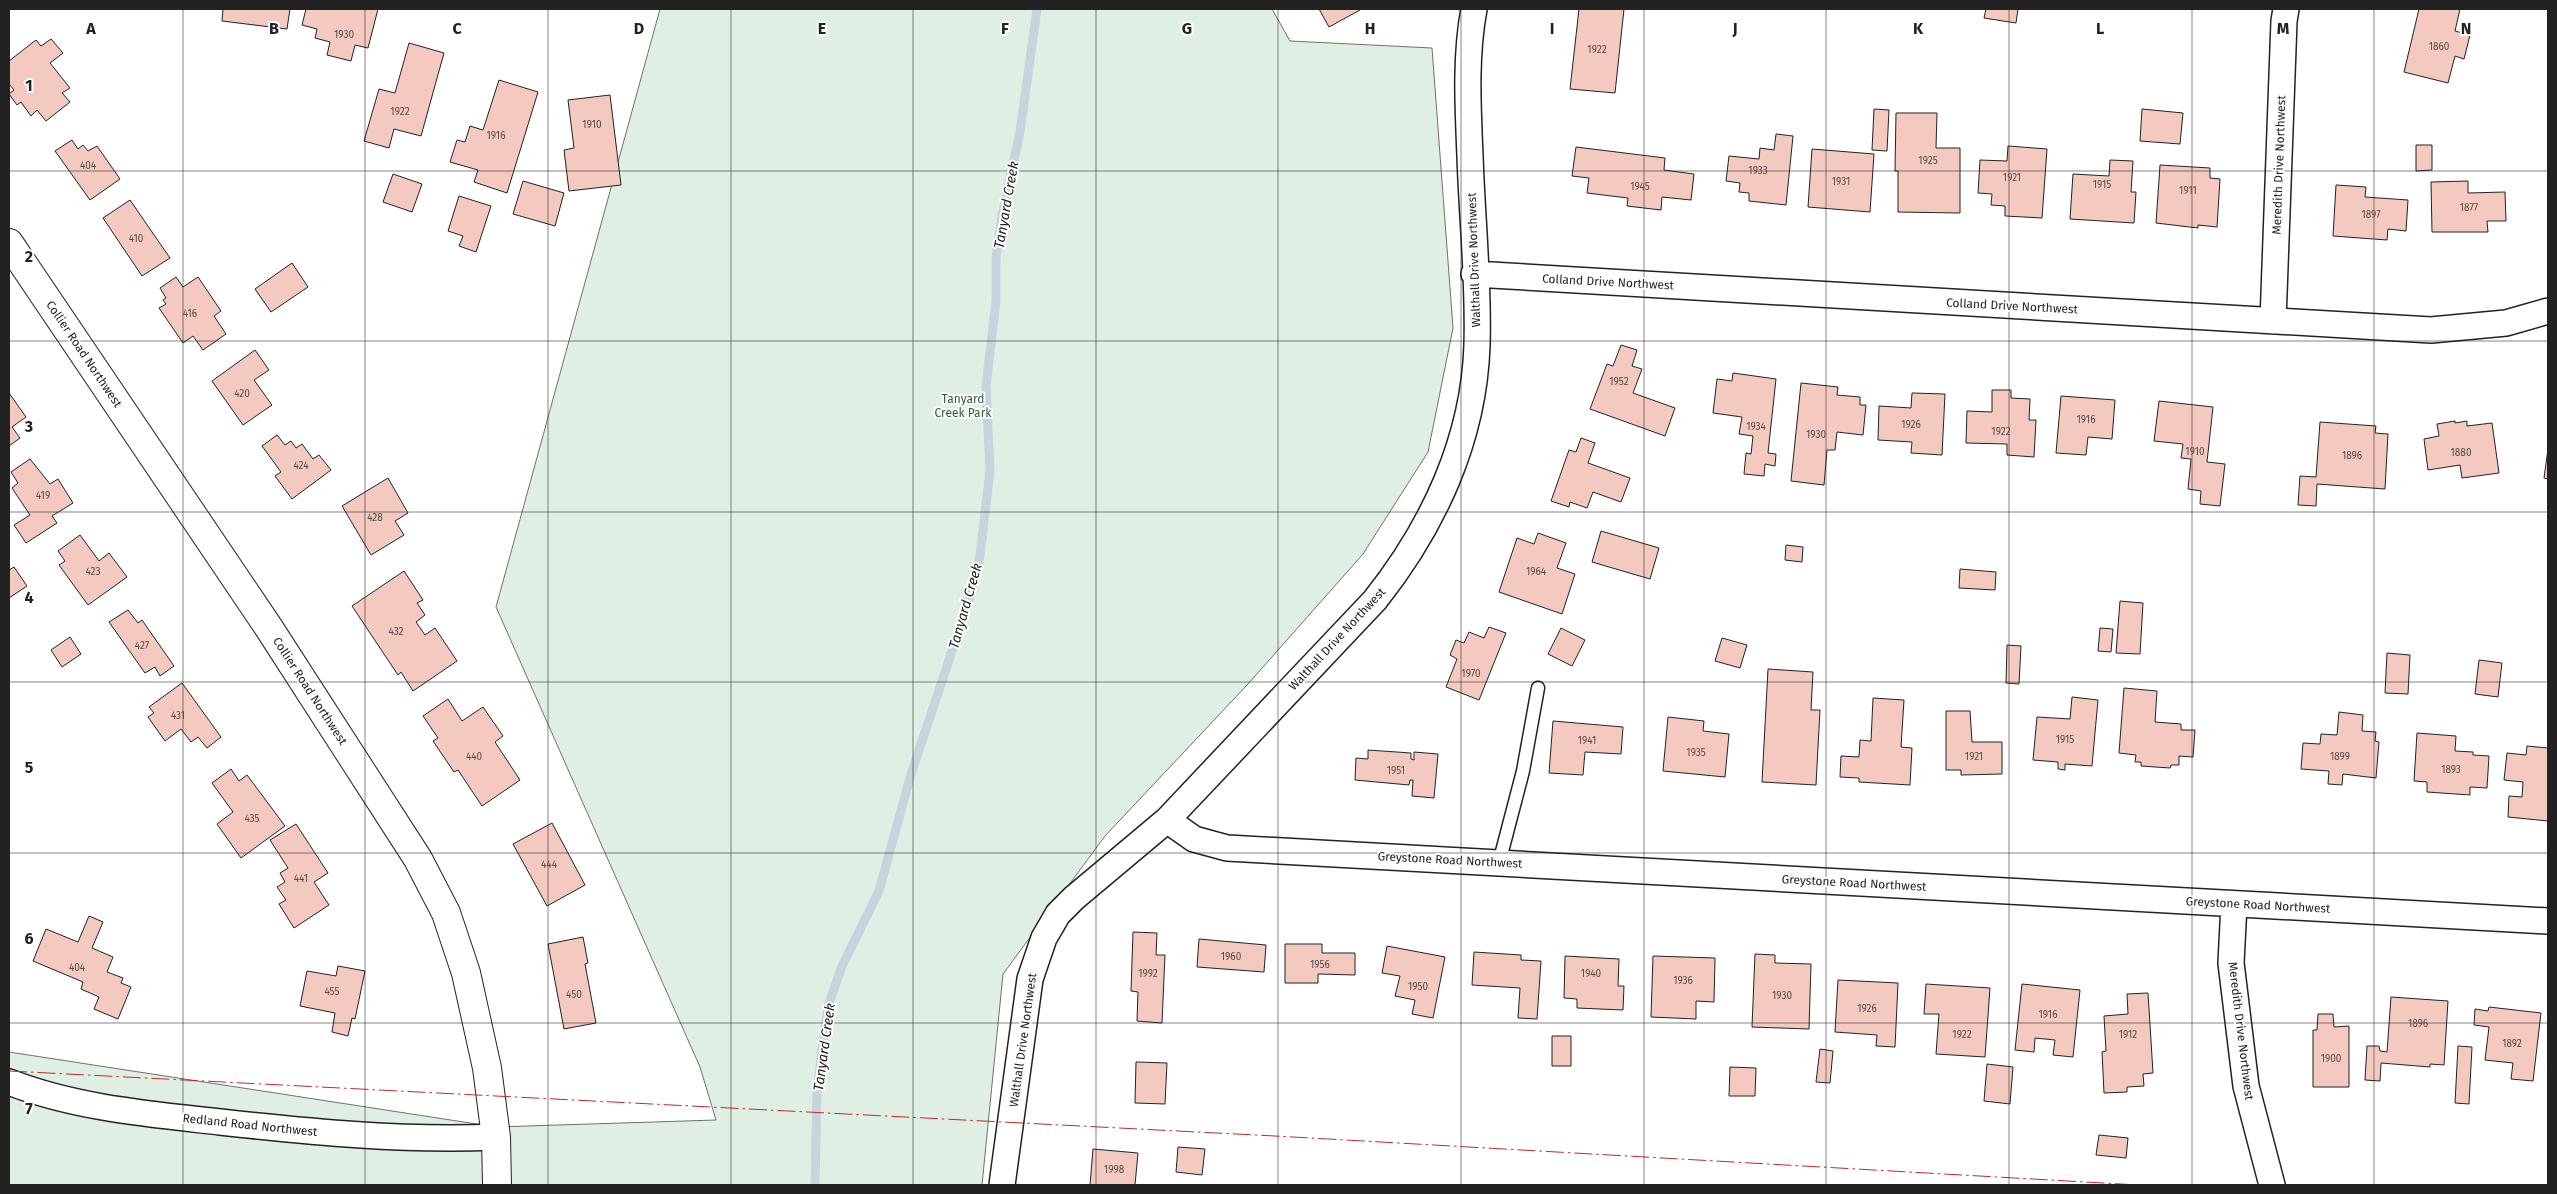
<svg xmlns="http://www.w3.org/2000/svg" width="2557" height="1194" viewBox="0 0 2557 1194" font-family="'Fira Sans',sans-serif">
<style>
.green{fill:#e0efe3;stroke:#6f6f6f}
.lines{fill:none;stroke-linecap:round;stroke-linejoin:round}
.stream{stroke:#c7d3dd;stroke-width:9}
.building{fill:#f3c9c0;stroke:#222}
.service-casing{stroke:#222;stroke-width:15}
.minor-casing{stroke:#222;stroke-width:28}
.tertiary-casing{stroke:#222;stroke-width:30}
.service{stroke:#fff;stroke-width:12}
.minor{stroke:#fff;stroke-width:25}
.tertiary{stroke:#fff;stroke-width:28}
.power{stroke:#c62828;stroke-width:1;stroke-dasharray:18 4 2.5 4;stroke-linecap:butt}
.grid{fill:none;stroke:#222;stroke-width:1;stroke-opacity:0.55}
.labels{text-anchor:middle;stroke-width:4;stroke-linejoin:round;paint-order:stroke}
.number-label{font-size:10px;fill:#564c4a}
.street-label{font-size:12px;fill:#222;stroke:#fff}
.park-label{font-size:12px;fill:#2f5e38;stroke:#fff}
.water-label{font-size:14px;font-style:italic;fill:#222;stroke:#fff}
.grid-label{font-size:16px;text-anchor:middle;font-weight:bold;fill:#222;stroke:#fff;stroke-width:4;stroke-linejoin:round;paint-order:stroke}
</style>
<rect width="100%" height="100%" fill="#fff"/>
<path class="green" d="M 660,9 L 1272,9 L 1290,41 L 1432,48 L 1453,328 L 1428,452 L 1363,554 L 1248,684 L 1105,836 L 1003,974 L 982,1185 L 9,1185 L 9,1052 L 496,1127 L 716,1120 L 700,1067 L 496,607 Z"/>
<g class="lines">
<path class="stream" d="M 815,1185 L 817,1090 L 828,1006 L 842,966 L 879,891 L 911,774 L 970,597 L 980,555 L 990,471 L 986,386 L 996,301 L 996,258 L 1002,216 L 1020,132 L 1037,9"/>
</g>
<path class="building" d="M 223,9 L 290,9 L 287,29 L 222,21 Z
M 306,9 L 378,9 L 368,48 L 355,45 L 351,61 L 327,55 L 330,42 L 315,38 L 317,29 L 302,25 Z
M 1319,9 L 1359,9 L 1360,10 L 1329,27 Z
M 1579,9 L 1624,9 L 1615,93 L 1570,89 Z
M 1986,9 L 2018,9 L 2016,23 L 1984,18 Z
M 2419,9 L 2460,9 L 2455,31 L 2470,35 L 2464,59 L 2455,56 L 2448,83 L 2404,72 Z
M 51,39 L 63,53 L 50,63 L 70,88 L 62,93 L 70,102 L 46,121 L 37,110 L 31,116 L 21,102 L 17,105 L 9,94 L 14,90 L 9,84 L 9,61 L 36,40 L 41,46 Z
M 409,43 L 444,53 L 421,136 L 394,129 L 389,148 L 364,141 L 379,89 L 395,93 Z
M 499,80 L 538,92 L 507,193 L 474,182 L 478,170 L 450,162 L 457,140 L 465,142 L 470,126 L 483,130 Z
M 610,95 L 621,185 L 569,191 L 564,150 L 574,148 L 568,100 Z
M 1874,109 L 1889,110 L 1887,151 L 1872,150 Z
M 2142,109 L 2183,113 L 2180,144 L 2140,141 Z
M 1896,113 L 1937,113 L 1936,148 L 1960,148 L 1960,213 L 1898,212 L 1898,171 L 1895,171 Z
M 1776,134 L 1793,136 L 1786,205 L 1749,201 L 1749,193 L 1739,192 L 1740,183 L 1726,181 L 1729,156 L 1759,159 L 1760,148 L 1774,150 Z
M 72,140 L 78,149 L 83,145 L 88,151 L 97,146 L 120,179 L 90,200 L 55,151 Z
M 2416,145 L 2432,145 L 2432,170 L 2416,171 Z
M 2008,146 L 2047,149 L 2042,218 L 2005,216 L 2005,206 L 1991,205 L 1992,194 L 1978,193 L 1980,160 L 2007,161 Z
M 1576,147 L 1665,158 L 1664,170 L 1694,174 L 1691,200 L 1662,197 L 1661,210 L 1627,206 L 1628,198 L 1587,193 L 1589,178 L 1572,176 Z
M 1812,149 L 1874,154 L 1870,212 L 1808,207 Z
M 2110,160 L 2133,161 L 2131,192 L 2136,192 L 2134,223 L 2070,219 L 2073,174 L 2109,176 Z
M 2160,165 L 2210,168 L 2210,178 L 2220,179 L 2217,227 L 2198,225 L 2198,228 L 2156,223 Z
M 393,174 L 422,184 L 412,212 L 383,202 Z
M 523,181 L 564,193 L 555,226 L 513,214 Z
M 2468,181 L 2468,193 L 2505,192 L 2506,221 L 2487,221 L 2488,232 L 2432,232 L 2431,182 Z
M 2336,185 L 2366,187 L 2365,197 L 2408,200 L 2406,231 L 2388,229 L 2387,240 L 2333,236 Z
M 459,196 L 491,206 L 476,252 L 459,246 L 463,236 L 448,231 Z
M 130,200 L 170,258 L 142,276 L 103,218 Z
M 292,263 L 308,287 L 271,312 L 255,289 Z
M 176,277 L 183,287 L 198,277 L 221,311 L 214,316 L 226,334 L 203,350 L 193,336 L 183,343 L 159,308 L 166,304 L 163,300 L 166,298 L 160,288 Z
M 1621,345 L 1637,350 L 1632,366 L 1642,369 L 1633,393 L 1675,408 L 1665,436 L 1590,409 L 1607,364 L 1613,366 Z
M 255,350 L 269,370 L 254,380 L 272,405 L 243,425 L 212,381 Z
M 1733,373 L 1776,379 L 1768,453 L 1776,454 L 1775,466 L 1765,464 L 1764,476 L 1744,474 L 1746,453 L 1751,454 L 1753,436 L 1739,434 L 1742,417 L 1713,413 L 1717,379 L 1732,381 Z
M 1801,383 L 1838,387 L 1837,395 L 1860,397 L 1860,405 L 1866,405 L 1863,435 L 1837,432 L 1835,450 L 1827,450 L 1824,485 L 1791,481 Z
M 1992,390 L 2011,390 L 2011,398 L 2030,399 L 2029,420 L 2036,420 L 2034,457 L 2007,455 L 2007,444 L 1966,443 L 1967,411 L 1992,412 Z
M 9,393 L 26,417 L 12,427 L 20,438 L 9,446 Z
M 1912,393 L 1945,394 L 1942,455 L 1911,453 L 1912,442 L 1878,440 L 1879,406 L 1911,408 Z
M 2061,396 L 2115,400 L 2112,439 L 2088,437 L 2086,455 L 2056,453 Z
M 2159,401 L 2213,407 L 2207,462 L 2225,464 L 2220,506 L 2200,504 L 2201,491 L 2188,489 L 2191,459 L 2181,458 L 2183,444 L 2154,441 Z
M 2455,421 L 2455,423 L 2467,421 L 2467,426 L 2492,423 L 2499,473 L 2462,478 L 2460,465 L 2428,470 L 2424,439 L 2439,436 L 2437,424 Z
M 2320,422 L 2376,426 L 2375,433 L 2388,434 L 2385,489 L 2317,484 L 2316,506 L 2298,505 L 2300,476 L 2316,477 Z
M 277,435 L 285,445 L 291,441 L 296,448 L 302,444 L 313,459 L 319,455 L 331,470 L 292,499 L 275,476 L 281,472 L 262,446 Z
M 1581,438 L 1595,443 L 1588,463 L 1630,478 L 1621,502 L 1593,492 L 1587,508 L 1570,502 L 1569,507 L 1551,501 L 1569,450 L 1576,452 Z
M 2548,449 L 2548,479 L 2544,478 Z
M 30,459 L 50,484 L 58,479 L 73,503 L 52,516 L 57,523 L 26,543 L 14,525 L 30,515 L 12,488 L 18,483 L 11,472 Z
M 388,478 L 408,513 L 395,521 L 404,535 L 371,555 L 342,506 Z
M 1601,531 L 1659,548 L 1650,579 L 1592,562 Z
M 1538,533 L 1566,543 L 1557,568 L 1575,574 L 1562,614 L 1499,592 L 1517,538 L 1534,544 Z
M 80,535 L 99,561 L 109,553 L 127,577 L 88,605 L 59,565 L 65,561 L 58,551 Z
M 1786,545 L 1803,547 L 1802,562 L 1785,560 Z
M 14,567 L 27,586 L 9,598 L 9,570 Z
M 1960,569 L 1996,572 L 1995,590 L 1959,588 Z
M 404,571 L 423,600 L 417,603 L 425,615 L 416,622 L 425,635 L 435,628 L 457,661 L 413,691 L 401,672 L 398,675 L 352,606 Z
M 2120,601 L 2143,603 L 2140,654 L 2116,653 Z
M 128,610 L 138,623 L 142,620 L 174,666 L 160,676 L 155,667 L 145,673 L 109,622 Z
M 1489,627 L 1506,633 L 1479,700 L 1446,687 L 1457,659 L 1450,655 L 1456,640 L 1464,643 L 1469,632 L 1484,638 Z
M 1561,628 L 1585,640 L 1572,666 L 1548,654 Z
M 2100,628 L 2113,629 L 2111,652 L 2098,651 Z
M 70,637 L 81,654 L 62,667 L 51,650 Z
M 1722,638 L 1747,645 L 1740,668 L 1715,661 Z
M 2007,645 L 2021,646 L 2019,684 L 2006,683 Z
M 2387,653 L 2410,655 L 2408,694 L 2385,693 Z
M 2479,660 L 2502,663 L 2498,697 L 2475,694 Z
M 1768,669 L 1813,672 L 1811,710 L 1820,710 L 1816,785 L 1762,782 Z
M 182,683 L 221,737 L 207,748 L 198,737 L 191,742 L 181,729 L 165,741 L 148,717 L 154,713 L 149,707 Z
M 2124,688 L 2157,691 L 2155,722 L 2181,724 L 2181,730 L 2195,730 L 2193,757 L 2179,756 L 2179,765 L 2171,765 L 2170,768 L 2141,766 L 2141,762 L 2135,762 L 2136,755 L 2119,753 Z
M 2072,697 L 2098,700 L 2092,766 L 2065,764 L 2065,770 L 2058,769 L 2058,762 L 2033,760 L 2037,717 L 2070,719 Z
M 1873,698 L 1904,700 L 1901,747 L 1912,748 L 1910,785 L 1859,782 L 1859,778 L 1840,777 L 1841,756 L 1859,757 L 1860,740 L 1871,741 Z
M 448,699 L 462,721 L 483,707 L 503,736 L 495,742 L 520,780 L 482,806 L 458,770 L 454,772 L 433,741 L 438,738 L 423,716 Z
M 1946,711 L 1970,711 L 1972,742 L 2002,742 L 2002,774 L 1961,775 L 1961,770 L 1946,770 Z
M 2339,712 L 2363,715 L 2362,731 L 2376,732 L 2375,741 L 2379,742 L 2376,778 L 2343,774 L 2342,785 L 2328,784 L 2329,771 L 2301,769 L 2303,743 L 2320,744 L 2321,734 L 2337,735 Z
M 1668,717 L 1704,721 L 1703,731 L 1729,734 L 1725,777 L 1663,771 Z
M 1553,721 L 1623,727 L 1621,754 L 1585,752 L 1583,775 L 1549,773 Z
M 2417,733 L 2456,736 L 2455,751 L 2473,752 L 2473,755 L 2489,756 L 2487,788 L 2470,787 L 2470,795 L 2427,792 L 2427,782 L 2414,781 Z
M 2527,746 L 2548,748 L 2548,821 L 2508,817 L 2509,796 L 2522,797 L 2523,782 L 2504,780 L 2507,753 L 2526,755 Z
M 1368,750 L 1411,753 L 1411,759 L 1414,760 L 1414,752 L 1438,754 L 1434,798 L 1412,796 L 1413,780 L 1410,780 L 1409,785 L 1355,780 L 1356,758 L 1368,759 Z
M 231,769 L 239,781 L 247,775 L 285,826 L 241,858 L 217,824 L 233,812 L 212,783 Z
M 552,823 L 585,885 L 547,906 L 513,844 Z
M 296,824 L 328,873 L 314,882 L 329,905 L 294,928 L 279,904 L 286,900 L 277,887 L 285,882 L 280,873 L 288,868 L 270,840 Z
M 89,916 L 103,922 L 92,948 L 113,957 L 107,972 L 123,978 L 121,983 L 131,987 L 118,1019 L 94,1009 L 99,997 L 81,989 L 83,982 L 33,961 L 46,929 L 78,942 Z
M 1133,932 L 1157,933 L 1156,955 L 1165,955 L 1162,1023 L 1137,1021 L 1138,992 L 1131,991 Z
M 583,937 L 588,963 L 585,964 L 596,1023 L 564,1029 L 548,944 Z
M 1199,939 L 1266,945 L 1264,972 L 1197,967 Z
M 1285,944 L 1322,944 L 1322,953 L 1355,953 L 1355,975 L 1318,974 L 1318,983 L 1285,983 Z
M 1387,946 L 1445,957 L 1433,1018 L 1412,1014 L 1415,1000 L 1395,996 L 1400,976 L 1382,973 Z
M 1474,952 L 1521,955 L 1521,960 L 1541,961 L 1537,1019 L 1518,1018 L 1520,988 L 1472,985 Z
M 1755,954 L 1775,955 L 1775,963 L 1811,964 L 1809,1029 L 1752,1027 Z
M 1565,956 L 1619,959 L 1618,986 L 1624,986 L 1623,1010 L 1577,1008 L 1577,999 L 1564,998 Z
M 1653,956 L 1715,958 L 1714,1002 L 1696,1001 L 1696,1019 L 1651,1017 Z
M 338,966 L 365,971 L 355,1019 L 352,1018 L 348,1036 L 332,1032 L 335,1013 L 300,1006 L 307,971 L 336,976 Z
M 1838,980 L 1898,983 L 1895,1047 L 1876,1046 L 1877,1035 L 1835,1032 Z
M 1926,984 L 1990,988 L 1985,1057 L 1936,1054 L 1939,1014 L 1924,1014 Z
M 2022,984 L 2080,990 L 2073,1057 L 2053,1055 L 2055,1040 L 2035,1038 L 2034,1052 L 2015,1050 Z
M 2148,993 L 2153,1073 L 2143,1074 L 2144,1086 L 2127,1087 L 2127,1092 L 2104,1093 L 2102,1052 L 2106,1051 L 2104,1016 L 2128,1014 L 2127,994 Z
M 2391,997 L 2448,1001 L 2444,1065 L 2430,1064 L 2430,1067 L 2381,1063 L 2380,1081 L 2365,1080 L 2367,1046 L 2379,1046 L 2380,1051 L 2387,1052 Z
M 2489,1007 L 2541,1013 L 2533,1081 L 2511,1079 L 2513,1063 L 2485,1060 L 2489,1027 L 2474,1025 L 2475,1009 L 2488,1011 Z
M 2318,1014 L 2333,1014 L 2334,1027 L 2349,1026 L 2349,1087 L 2313,1087 L 2313,1030 L 2317,1030 Z
M 1552,1036 L 1571,1036 L 1571,1066 L 1552,1066 Z
M 2458,1046 L 2472,1047 L 2469,1104 L 2455,1103 Z
M 1820,1049 L 1833,1051 L 1830,1083 L 1816,1082 Z
M 1136,1062 L 1167,1063 L 1165,1104 L 1135,1103 Z
M 1987,1064 L 2013,1067 L 2010,1104 L 1984,1101 Z
M 1730,1067 L 1756,1068 L 1755,1096 L 1729,1096 Z
M 2099,1135 L 2128,1138 L 2126,1158 L 2096,1155 Z
M 1178,1147 L 1205,1149 L 1202,1175 L 1176,1172 Z
M 1093,1149 L 1138,1153 L 1135,1185 L 1090,1185 Z"/>
<g class="lines">
<defs>
<path id="service" d="M 1499,863 L 1523,771 L 1538,688"/>
<path id="minor" d="M 1474,274 L 2431,330 L 2506,323 L 2548,311
M 2273,321 L 2284,21 L 2286,9
M 1167,820 L 1194,839 L 1227,848 L 2548,921
M 2234,904 L 2231,963 L 2246,1086 L 2272,1185
M 9,1082 C 76,1108 149,1114 220,1122 C 312,1132 403,1141 496,1137
M 1002,1185 L 1030,979 L 1044,938 L 1058,914 L 1074,898 L 1167,820 L 1375,600 C 1433,527 1474,440 1477,345 C 1479,282 1472,219 1470,156 C 1468,107 1465,57 1474,9"/>
<path id="tertiary" d="M 9,243 L 269,628 L 418,859 L 446,913 L 466,973 L 487,1068 L 496,1137 L 497,1185"/>
</defs>
<use href="#service" class="service-casing"/>
<use href="#minor" class="minor-casing"/>
<use href="#tertiary" class="tertiary-casing"/>
<use href="#service" class="service"/>
<use href="#minor" class="minor"/>
<use href="#tertiary" class="tertiary"/>
<path class="power" d="M 9,1071 L 1275,1136 L 2138,1185"/>
</g>
<path class="grid" d="M 183,9 L 183,1185M 365,9 L 365,1185M 548,9 L 548,1185M 731,9 L 731,1185M 913,9 L 913,1185M 1096,9 L 1096,1185M 1278,9 L 1278,1185M 1461,9 L 1461,1185M 1644,9 L 1644,1185M 1826,9 L 1826,1185M 2009,9 L 2009,1185M 2192,9 L 2192,1185M 2374,9 L 2374,1185M 9,171 L 2548,171M 9,341 L 2548,341M 9,512 L 2548,512M 9,682 L 2548,682M 9,853 L 2548,853M 9,1023 L 2548,1023"/>
<g class="labels">
<g class="number-label">
<text x="344" y="38">1930</text>
<text x="2439" y="50">1860</text>
<text x="1597" y="53">1922</text>
<text x="400" y="115">1922</text>
<text x="592" y="128">1910</text>
<text x="496" y="139">1916</text>
<text x="1928" y="164">1925</text>
<text x="88" y="169">404</text>
<text x="1758" y="174">1933</text>
<text x="2012" y="181">1921</text>
<text x="1841" y="185">1931</text>
<text x="2102" y="188">1915</text>
<text x="1640" y="190">1945</text>
<text x="2188" y="194">1911</text>
<text x="2469" y="211">1877</text>
<text x="2371" y="218">1897</text>
<text x="136" y="242">410</text>
<text x="190" y="317">416</text>
<text x="1619" y="385">1952</text>
<text x="242" y="397">420</text>
<text x="2086" y="423">1916</text>
<text x="1911" y="428">1926</text>
<text x="1756" y="430">1934</text>
<text x="2001" y="435">1922</text>
<text x="1816" y="438">1930</text>
<text x="2195" y="455">1910</text>
<text x="2461" y="456">1880</text>
<text x="2352" y="459">1896</text>
<text x="301" y="469">424</text>
<text x="43" y="499">419</text>
<text x="375" y="521">428</text>
<text x="93" y="575">423</text>
<text x="1536" y="575">1964</text>
<text x="396" y="635">432</text>
<text x="142" y="649">427</text>
<text x="1471" y="677">1970</text>
<text x="178" y="719">431</text>
<text x="2065" y="743">1915</text>
<text x="1587" y="744">1941</text>
<text x="1696" y="756">1935</text>
<text x="474" y="760">440</text>
<text x="1974" y="760">1921</text>
<text x="2340" y="760">1899</text>
<text x="2451" y="773">1893</text>
<text x="1396" y="774">1951</text>
<text x="252" y="822">435</text>
<text x="549" y="868">444</text>
<text x="301" y="882">441</text>
<text x="1231" y="960">1960</text>
<text x="1320" y="968">1956</text>
<text x="77" y="971">404</text>
<text x="1148" y="977">1992</text>
<text x="1591" y="977">1940</text>
<text x="1683" y="984">1936</text>
<text x="1418" y="990">1950</text>
<text x="332" y="995">455</text>
<text x="574" y="998">450</text>
<text x="1782" y="999">1930</text>
<text x="1867" y="1012">1926</text>
<text x="2048" y="1018">1916</text>
<text x="2418" y="1027">1896</text>
<text x="1962" y="1038">1922</text>
<text x="2128" y="1038">1912</text>
<text x="2512" y="1047">1892</text>
<text x="2331" y="1062">1900</text>
<text x="1114" y="1173">1998</text>
</g>
<g class="street-label">
<text transform="translate(2279 165) rotate(-88)" y="4">Meredith Drive Northwest</text>
<text transform="translate(1474 260) rotate(-92)" y="4">Walthall Drive Northwest</text>
<text transform="translate(1608 282) rotate(3)" y="4">Colland Drive Northwest</text>
<text transform="translate(2012 306) rotate(3)" y="4">Colland Drive Northwest</text>
<text transform="translate(84 354) rotate(56)" y="4">Collier Road Northwest</text>
<text transform="translate(1337 639) rotate(-47)" y="4">Walthall Drive Northwest</text>
<text transform="translate(310 691) rotate(57)" y="4">Collier Road Northwest</text>
<text transform="translate(1450 860) rotate(3)" y="4">Greystone Road Northwest</text>
<text transform="translate(1854 883) rotate(3)" y="4">Greystone Road Northwest</text>
<text transform="translate(2258 905) rotate(3)" y="4">Greystone Road Northwest</text>
<text transform="translate(2241 1031) rotate(83)" y="4">Meredith Drive Northwest</text>
<text transform="translate(1023 1040) rotate(-82)" y="4">Walthall Drive Northwest</text>
<text transform="translate(250 1125) rotate(6)" y="4">Redland Road Northwest</text>
</g>
<g class="park-label">
<text x="963" y="403">Tanyard<tspan x="963" dy="14">Creek Park</tspan></text>
</g>
<g class="water-label">
<text transform="translate(1006 205) rotate(-80)" y="5">Tanyard Creek</text>
<text transform="translate(965 606) rotate(-74)" y="5">Tanyard Creek</text>
<text transform="translate(824 1047) rotate(-82)" y="5">Tanyard Creek</text>
</g>
</g>
<g class="grid-label">
<text x="91" y="34">A</text>
<text x="274" y="34">B</text>
<text x="457" y="34">C</text>
<text x="639" y="34">D</text>
<text x="822" y="34">E</text>
<text x="1005" y="34">F</text>
<text x="1187" y="34">G</text>
<text x="1370" y="34">H</text>
<text x="1552" y="34">I</text>
<text x="1735" y="34">J</text>
<text x="1918" y="34">K</text>
<text x="2100" y="34">L</text>
<text x="2283" y="34">M</text>
<text x="2466" y="34">N</text>
<text x="29" y="91">1</text>
<text x="29" y="262">2</text>
<text x="29" y="432">3</text>
<text x="29" y="603">4</text>
<text x="29" y="773">5</text>
<text x="29" y="944">6</text>
<text x="29" y="1114">7</text>
</g>
<rect width="2557" height="1194" fill="none" stroke="#222222" stroke-width="20"/>
</svg>
